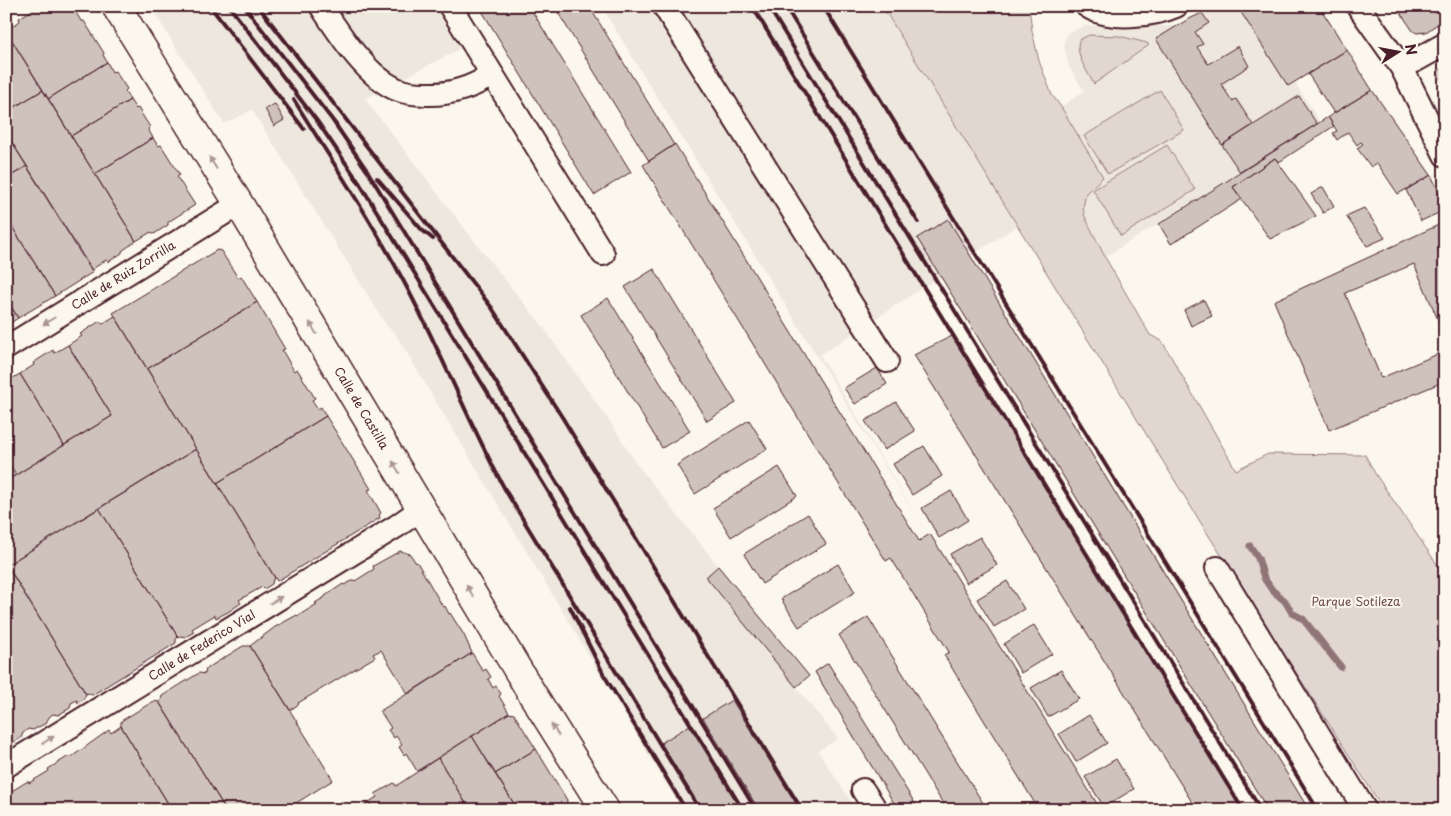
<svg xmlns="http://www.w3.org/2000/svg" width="1451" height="816" viewBox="0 0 1451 816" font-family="'Playpen Sans',sans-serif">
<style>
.built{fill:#eee7de}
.green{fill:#e2d7d0;stroke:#967b7e}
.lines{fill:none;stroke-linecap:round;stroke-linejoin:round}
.stream{stroke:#907477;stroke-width:7}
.building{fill:#cfc2bc;stroke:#4a1f2b}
.minor-casing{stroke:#4a1f2b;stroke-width:26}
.major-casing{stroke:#4a1f2b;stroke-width:31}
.minor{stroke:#fbf7ec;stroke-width:22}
.major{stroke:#fbf7ec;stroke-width:28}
.rail{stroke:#4a1f2b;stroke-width:4}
.oneway{fill:#ab9695}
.labels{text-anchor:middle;stroke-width:4;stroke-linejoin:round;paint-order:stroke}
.street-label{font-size:12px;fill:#4a1f2b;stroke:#fbf7ec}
.park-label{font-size:12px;fill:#704d54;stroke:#fbf7ec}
</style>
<rect width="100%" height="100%" fill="#fbf7ec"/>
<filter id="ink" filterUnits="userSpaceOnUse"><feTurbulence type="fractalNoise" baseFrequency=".02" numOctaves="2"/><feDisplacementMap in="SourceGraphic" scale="10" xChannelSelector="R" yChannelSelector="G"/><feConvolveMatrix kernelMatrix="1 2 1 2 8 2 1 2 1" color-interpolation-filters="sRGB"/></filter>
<g filter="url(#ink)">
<path class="built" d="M 150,6 L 438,6 L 463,47 L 365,99 L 489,260 L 541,324 L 616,431 L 635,462 L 718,566 L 707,577 L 838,739 L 818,751 L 857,810 L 682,810 L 396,335 L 387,326 L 252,110 L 224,124 Z
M 601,6 L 881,6 L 1018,225 L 820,355 L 925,531 Z
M 1215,6 L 1319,6 L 1347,50 L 1295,83 L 1320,122 L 1105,257 L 1085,217 L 1083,208 L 1086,193 L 1103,177 L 1061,107 L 1084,91 L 1069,67 L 1067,60 L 1064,44 L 1067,33 L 1085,26 L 1176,26 Z"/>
<path class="green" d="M 882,6 L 1029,6 L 1032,31 L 1039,61 L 1052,95 L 1061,107 L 1103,177 L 1086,193 L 1083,208 L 1085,217 L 1105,257 L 1150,335 L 1162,341 L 1236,470 L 1268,454 L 1365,455 L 1376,475 L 1445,576 L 1445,810 L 1384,810 L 1209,536 Z
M 1089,35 L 1119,36 L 1147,43 L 1149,45 L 1094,84 C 1087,71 1075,55 1079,40 Z
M 1445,63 L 1445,88 L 1438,73 Z
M 1160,90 L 1184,130 L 1108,174 L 1084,136 Z
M 1167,145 L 1195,190 L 1121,236 L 1093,190 Z"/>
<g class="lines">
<path class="stream" d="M 1250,546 L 1258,558 L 1264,578 L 1272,590 L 1285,601 L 1292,613 L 1303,619 L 1341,667"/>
</g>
<path class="building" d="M 45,6 L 72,6 L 81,21 L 84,21 L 104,53 L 103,55 L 107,62 L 48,99 L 6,31 L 20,21 L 19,18 L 36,8 L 39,10 Z
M 479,6 L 529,6 L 631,172 L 594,195 Z
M 554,6 L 589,6 L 674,145 L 649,161 Z
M 1237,6 L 1319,6 L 1347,50 L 1288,86 Z
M 1396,6 L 1445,6 L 1445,19 L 1426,32 L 1417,33 L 1413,31 Z
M 1202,13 L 1209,23 L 1195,32 L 1203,44 L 1197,47 L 1208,64 L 1238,46 L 1249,66 L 1221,84 L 1232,101 L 1236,99 L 1253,125 L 1222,145 L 1156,39 L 1187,20 Z
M 6,31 L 43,90 L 6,112 Z
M 1347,50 L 1372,90 L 1334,113 L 1308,74 Z
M 107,62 L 112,72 L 115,71 L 127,89 L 125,91 L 130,100 L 71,136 L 48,99 Z
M 43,90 L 136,241 L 122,251 L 122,253 L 108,262 L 106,260 L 91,270 L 6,133 L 6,112 Z
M 1372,90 L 1431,175 L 1398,194 L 1377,163 L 1371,167 L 1357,148 L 1363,144 L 1361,142 L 1357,145 L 1348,132 L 1337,140 L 1333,133 L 1337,131 L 1328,117 Z
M 1299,96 L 1317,124 L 1240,172 L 1222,145 Z
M 130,100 L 136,109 L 138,108 L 146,121 L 150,127 L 148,129 L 153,138 L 95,174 L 71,136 Z
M 275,104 L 284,120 L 274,126 L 265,109 Z
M 1328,117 L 1334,126 L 1279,162 L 1275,158 L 1233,187 L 1242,199 L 1171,244 L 1159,224 Z
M 6,133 L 27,166 L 6,179 Z
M 153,138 L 158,146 L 161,145 L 180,175 L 177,177 L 195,205 L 168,222 L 168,225 L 154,234 L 151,232 L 136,241 L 95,174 Z
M 675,144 L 919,541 L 930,534 L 1101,810 L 1039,810 L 944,655 L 949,652 L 891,558 L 886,561 L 643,165 Z
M 1275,158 L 1316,216 L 1270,239 L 1233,187 Z
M 27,166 L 93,272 L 55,296 L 6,217 L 6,179 Z
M 1431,175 L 1445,205 L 1445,210 L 1421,221 L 1406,190 Z
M 1323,187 L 1334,206 L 1323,213 L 1311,194 Z
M 1364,208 L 1385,238 L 1367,246 L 1346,216 Z
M 6,217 L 55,296 L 18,318 L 6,298 Z
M 948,219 L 1309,810 L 1268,810 L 917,238 Z
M 1445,222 L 1445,336 L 1414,264 L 1345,293 L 1381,378 L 1445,351 L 1445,381 L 1329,430 L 1274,301 Z
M 217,250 L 221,251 L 238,278 L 241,276 L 257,302 L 147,369 L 113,313 Z
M 654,269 L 736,403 L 707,421 L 625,287 Z
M 6,298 L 18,318 L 6,326 Z
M 608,298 L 690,431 L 662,448 L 581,315 Z
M 1204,300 L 1212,316 L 1191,326 L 1184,310 Z
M 257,302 L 285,349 L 282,350 L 294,371 L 297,369 L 315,398 L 312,400 L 318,409 L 321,407 L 326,416 L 217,483 L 147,369 Z
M 115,316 L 196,449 L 7,565 L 6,481 L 112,416 L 68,345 L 82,336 L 80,334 L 100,321 L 102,324 Z
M 952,336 L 1242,810 L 1197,810 L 914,355 Z
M 68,345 L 112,416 L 64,445 L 20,374 L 34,365 L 33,363 L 53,350 L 54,353 Z
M 877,368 L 887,384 L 855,404 L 844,388 Z
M 20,374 L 64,445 L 16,475 L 6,458 L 6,382 Z
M 896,402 L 915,431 L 884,450 L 865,421 Z
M 326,416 L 371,489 L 368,490 L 381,513 L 379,515 L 380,518 L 277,581 L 217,483 Z
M 749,420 L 767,449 L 695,494 L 677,465 Z
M 924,446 L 942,476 L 912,495 L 893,464 Z
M 196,449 L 275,578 L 273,579 L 272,584 L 264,589 L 262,587 L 239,600 L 241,603 L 228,612 L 216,618 L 215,615 L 192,629 L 194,632 L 185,637 L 181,636 L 178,637 L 99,508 Z
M 6,458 L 16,475 L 6,481 Z
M 779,467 L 797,496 L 731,537 L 713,508 Z
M 951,491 L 968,520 L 939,538 L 922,508 Z
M 99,508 L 178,637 L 176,639 L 176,643 L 92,695 L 88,693 L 86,694 L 7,565 Z
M 808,514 L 826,544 L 762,584 L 744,554 Z
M 980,537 L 997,565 L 966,583 L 950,554 Z
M 400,551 L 410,554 L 416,563 L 417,562 L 443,607 L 445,606 L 449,614 L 450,613 L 464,635 L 472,653 L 408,694 L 381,650 L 373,654 L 375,657 L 298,703 L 299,704 L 290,710 L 250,646 L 275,627 L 297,615 L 298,616 L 317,604 L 315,603 L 325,597 L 325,596 L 343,584 L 344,585 L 354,580 L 355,581 L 374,569 L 373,566 Z
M 838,564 L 855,592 L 799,627 L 781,599 Z
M 718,566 L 809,676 L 796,687 L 706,577 Z
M 6,568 L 8,570 L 9,569 L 86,694 L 83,700 L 78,703 L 77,700 L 71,703 L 70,708 L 58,715 L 53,714 L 49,717 L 46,723 L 33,730 L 28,729 L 23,733 L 21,738 L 9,745 L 6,744 Z
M 1007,581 L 1024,609 L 994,627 L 977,599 Z
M 868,617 L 986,808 L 984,810 L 947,810 L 839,635 Z
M 1034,625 L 1052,654 L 1021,673 L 1004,644 Z
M 243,646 L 250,646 L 333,780 L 285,810 L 226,810 L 159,702 L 161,701 L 162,696 L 199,673 L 205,674 L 206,669 Z
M 472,653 L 483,671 L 486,669 L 491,677 L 488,679 L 493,688 L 496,686 L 501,694 L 499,696 L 509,713 L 417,771 L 406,753 L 404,755 L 399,747 L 402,745 L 396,736 L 394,738 L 388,730 L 391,728 L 380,711 Z
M 828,663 L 919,810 L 898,810 L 815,672 Z
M 1061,670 L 1079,699 L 1048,717 L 1031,688 Z
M 732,700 L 800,810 L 759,810 L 703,718 Z
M 154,701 L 159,702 L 163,708 L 226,810 L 172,810 L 121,726 L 121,721 Z
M 509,713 L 514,714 L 536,749 L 495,774 L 472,736 Z
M 1089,715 L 1107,743 L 1076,762 L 1059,734 Z
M 690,725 L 742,810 L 702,810 L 661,743 Z
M 121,726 L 172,810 L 6,810 L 6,797 L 8,796 L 7,794 L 28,781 L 29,783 L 49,771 L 48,769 L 69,756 L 70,758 L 109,730 L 111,733 Z
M 472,736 L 487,760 L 518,810 L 470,810 L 438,758 Z
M 536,749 L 567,800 L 566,810 L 518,810 L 495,774 Z
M 438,758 L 470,810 L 374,810 L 369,802 L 377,797 L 375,794 L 394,783 L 396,786 Z
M 1116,759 L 1134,789 L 1104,807 L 1085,777 Z
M 369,802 L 374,810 L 357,810 Z
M 1144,804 L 1148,810 L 1134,810 Z"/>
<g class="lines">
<defs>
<g id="minor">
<path d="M 321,6 C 339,33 365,75 396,89 C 405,93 416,94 426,94 C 451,95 471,88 492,75"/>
<path d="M 450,6 L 603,254"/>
<path d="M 664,6 L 887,361"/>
<path d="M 1087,6 C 1109,21 1153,16 1176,6"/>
<path d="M 1358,6 L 1402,68 L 1445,155"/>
<path d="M 1402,68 L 1445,44"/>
<path id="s1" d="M 6,348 L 239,204"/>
<path d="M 1217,568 L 1365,810"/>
<path id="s2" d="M 6,766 L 397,526 L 421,509"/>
<path d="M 863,790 L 876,810"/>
</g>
<g id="major">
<path id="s3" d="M 116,6 L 239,204 L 531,692 L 605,810"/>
</g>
</defs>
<use href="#minor" class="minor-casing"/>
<use href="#major" class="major-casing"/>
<use href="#minor" class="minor"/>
<use href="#major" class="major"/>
<path class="rail" d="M 210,6 L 304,129
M 229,6 L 317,121 L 360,184 L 743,810
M 244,6 L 337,126
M 258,6 L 492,308 L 562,417 L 802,810
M 752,6 L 1243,810
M 768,6 L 1261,810
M 785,6 L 918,222
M 823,6 L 1318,810
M 294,100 C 331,160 371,219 404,282 C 441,351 469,424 507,493 L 700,810
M 333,121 L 368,172 L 756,810
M 377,178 L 422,230 L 433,239
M 570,607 L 604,675 L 686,810"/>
</g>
<defs><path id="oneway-solid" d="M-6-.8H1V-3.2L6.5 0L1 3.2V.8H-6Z" transform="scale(1.25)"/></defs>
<g class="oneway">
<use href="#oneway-solid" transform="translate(213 163) rotate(-122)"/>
<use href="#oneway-solid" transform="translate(49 321) rotate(148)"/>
<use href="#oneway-solid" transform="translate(313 328) rotate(-121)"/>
<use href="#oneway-solid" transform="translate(396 467) rotate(-121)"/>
<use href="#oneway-solid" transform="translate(470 591) rotate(-121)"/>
<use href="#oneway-solid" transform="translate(276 600) rotate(-32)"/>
<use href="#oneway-solid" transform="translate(555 730) rotate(-123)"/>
<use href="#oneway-solid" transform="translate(48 740) rotate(-32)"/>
</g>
</g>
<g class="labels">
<g class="street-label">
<text dy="4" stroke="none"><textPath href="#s1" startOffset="138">Calle de Ruiz Zorrilla</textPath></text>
<text dy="4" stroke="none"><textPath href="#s3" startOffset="471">Calle de Castilla</textPath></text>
<text dy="4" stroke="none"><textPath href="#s2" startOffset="230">Calle de Federico Vial</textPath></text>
</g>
<g class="park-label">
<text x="1356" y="606">Parque Sotileza</text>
</g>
</g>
<rect width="1451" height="816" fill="none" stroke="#fbf7ec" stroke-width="25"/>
<rect x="12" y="12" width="1426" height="791" fill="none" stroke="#4a1f2b" stroke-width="2" filter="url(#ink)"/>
<g transform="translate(1398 52) rotate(79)" stroke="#fbf7ec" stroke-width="4" paint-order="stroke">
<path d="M0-4L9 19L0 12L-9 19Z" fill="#4a1f2b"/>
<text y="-8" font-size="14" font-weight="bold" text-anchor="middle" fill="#4a1f2b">N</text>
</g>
</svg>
